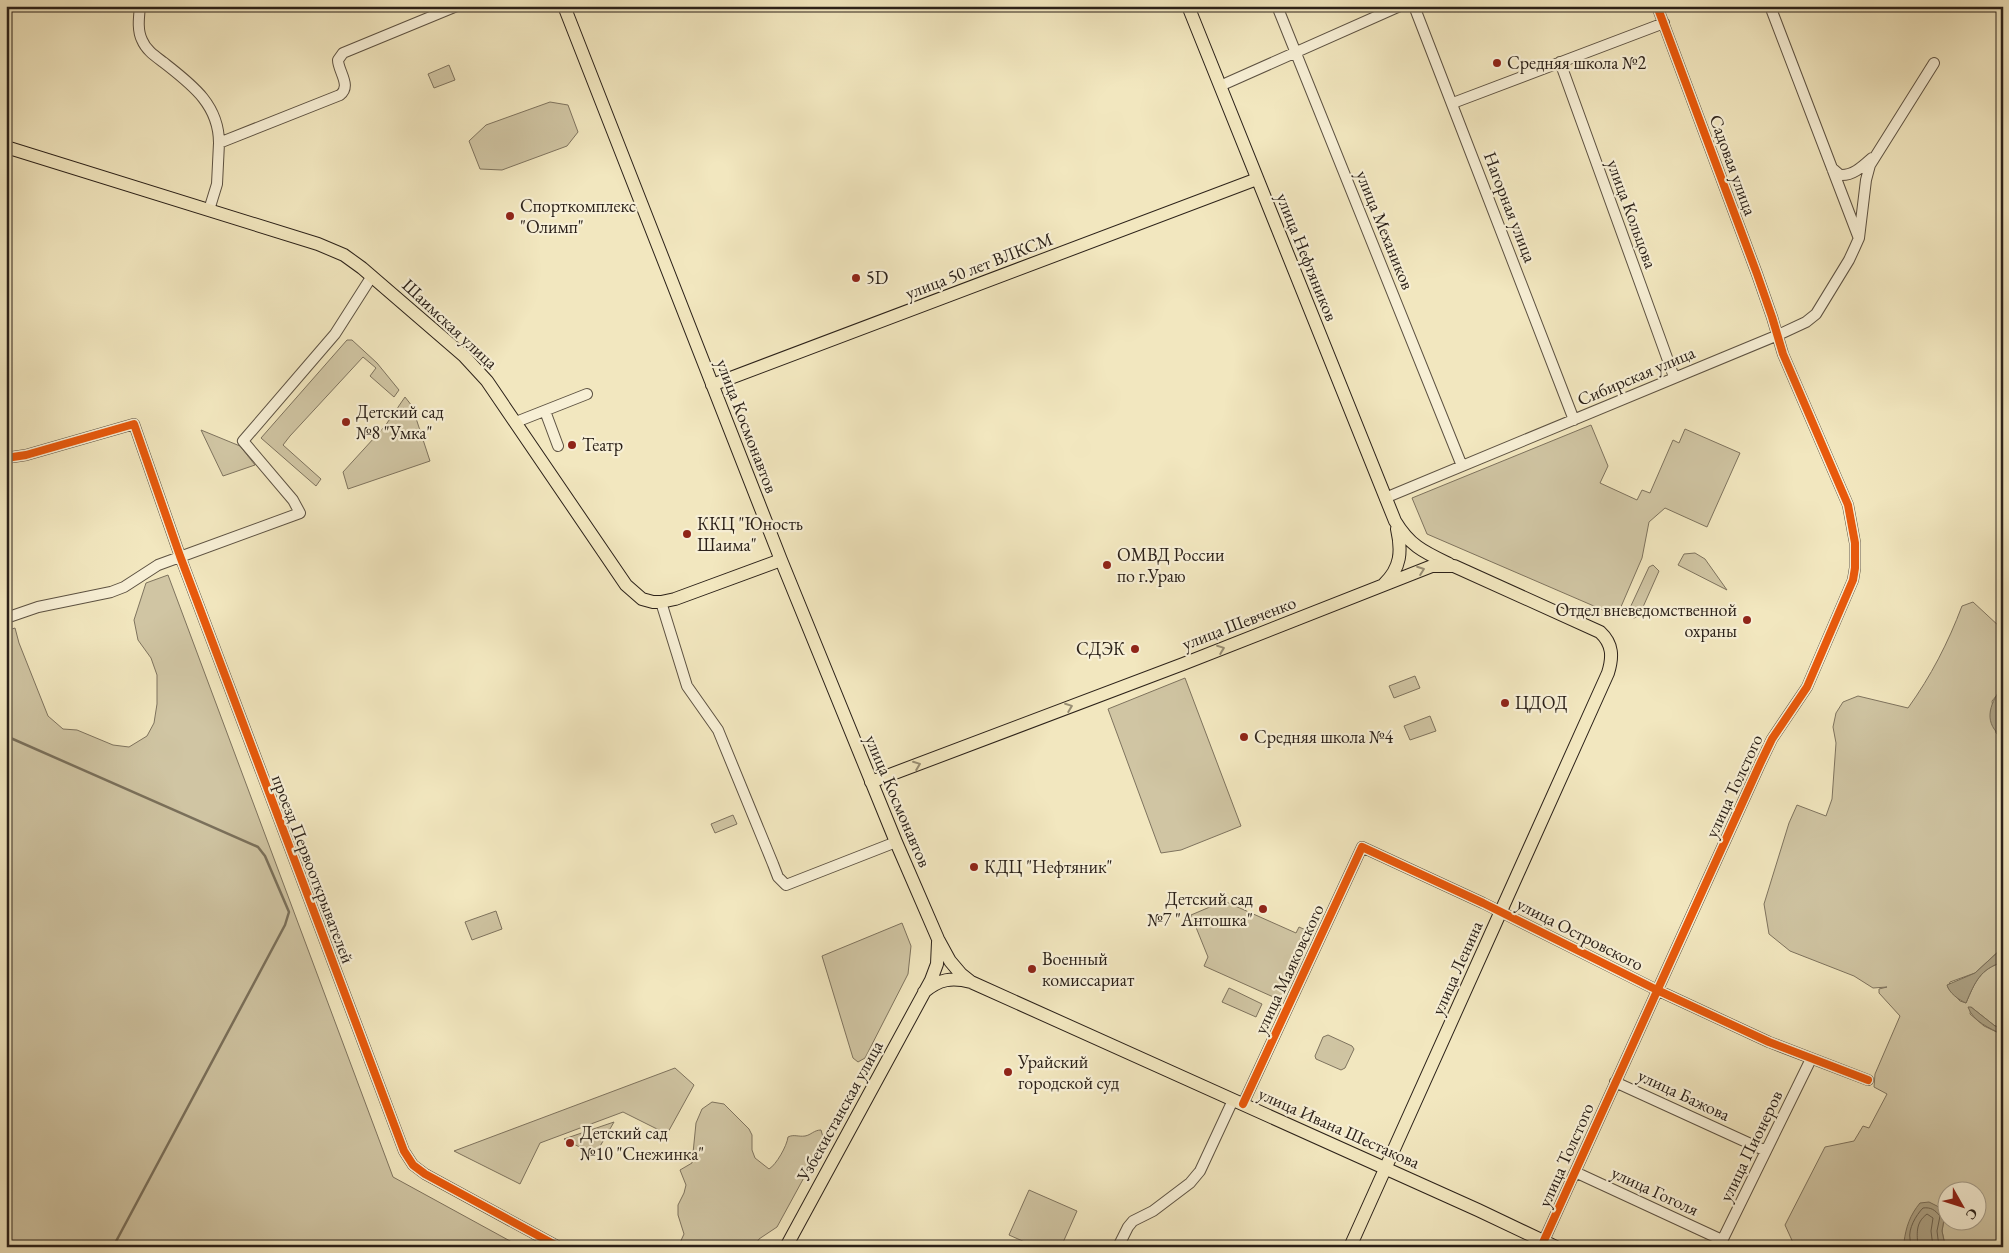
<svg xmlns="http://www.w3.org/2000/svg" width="2009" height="1253" viewBox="0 0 2009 1253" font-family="'EB Garamond',serif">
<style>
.green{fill:#d0c5a3;stroke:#7e735e;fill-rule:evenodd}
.water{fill:#aea487;stroke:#7a705b}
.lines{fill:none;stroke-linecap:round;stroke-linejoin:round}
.shore{stroke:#6c6250;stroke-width:1}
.stream{stroke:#7a705b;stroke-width:2.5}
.minor-casing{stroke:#5d5242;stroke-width:12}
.major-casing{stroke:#2b2119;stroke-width:14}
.minor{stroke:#f7efd5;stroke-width:10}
.major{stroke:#f2e7bf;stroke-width:12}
.cycleway-casing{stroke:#f7efd5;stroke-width:11}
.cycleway{stroke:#e8590c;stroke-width:8}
.oneway{stroke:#988e74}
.poi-dot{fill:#8f2418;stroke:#f7efd5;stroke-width:2}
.labels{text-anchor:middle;stroke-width:4.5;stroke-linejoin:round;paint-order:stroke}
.poi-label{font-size:18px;fill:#2b2119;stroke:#f7efd5;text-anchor:start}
.street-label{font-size:18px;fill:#2b2119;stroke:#f7efd5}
</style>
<rect width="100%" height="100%" fill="#f2e7bf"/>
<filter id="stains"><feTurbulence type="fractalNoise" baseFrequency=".004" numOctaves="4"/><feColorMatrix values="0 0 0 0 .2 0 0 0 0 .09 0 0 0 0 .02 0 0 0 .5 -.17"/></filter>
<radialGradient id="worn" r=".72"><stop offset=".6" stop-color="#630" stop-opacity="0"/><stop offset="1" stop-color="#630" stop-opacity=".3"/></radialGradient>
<path class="green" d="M 449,65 L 455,80 L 434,88 L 428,74 Z
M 550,102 L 568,105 L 578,132 L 567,146 L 502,170 L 480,169 L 469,141 L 486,125 Z
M 347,340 L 352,340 L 377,363 L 399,390 L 394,397 L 370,376 L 376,368 L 363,357 L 290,436 L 283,445 L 321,479 L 316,486 L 261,438 Z
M 405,397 L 412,406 L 430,461 L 348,489 L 343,472 L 385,426 Z
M 1591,425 L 1608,466 L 1600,483 L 1637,500 L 1642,490 L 1650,493 L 1673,440 L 1679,443 L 1685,429 L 1740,453 L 1707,527 L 1665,508 L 1649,522 L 1642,558 L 1617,616 L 1427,534 L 1412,498 Z
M 201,430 L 240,446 L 255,465 L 223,476 Z
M 1695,553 L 1705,559 L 1727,590 L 1678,565 L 1684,554 Z
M 1653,565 L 1659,571 L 1639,616 L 1634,618 L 1629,615 L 1629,610 L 1649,567 Z
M 168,575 L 393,1177 L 521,1247 L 6,1247 L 6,631 L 15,628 L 19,643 L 48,716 L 63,729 L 77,730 L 113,745 L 129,747 L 147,736 L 154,723 L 157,704 L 157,675 L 151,658 L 138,640 L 134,620 L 146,583 Z
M 1973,602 L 2000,627 L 2003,625 L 2003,688 L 1992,701 L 1996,733 L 2003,738 L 2003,937 L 1999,940 L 2000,950 L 1975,973 L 1950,982 L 1948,988 L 1960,1001 L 1966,1003 C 1975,982 1980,969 2003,962 L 2003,1028 L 1995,1026 L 1971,1007 L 1970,1014 L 1984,1026 L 2003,1035 L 2003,1247 L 1943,1247 L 1945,1245 L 1942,1231 L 1945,1214 L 1904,1242 L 1909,1247 L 1795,1247 L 1785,1225 L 1825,1147 L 1854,1141 L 1863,1126 L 1869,1128 L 1887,1094 L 1874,1087 L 1875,1074 L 1900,1016 L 1879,993 L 1879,989 L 1887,987 L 1873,988 L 1854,976 L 1790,951 L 1769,934 L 1764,904 L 1789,823 L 1797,805 L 1826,816 L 1832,799 L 1836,743 L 1833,727 L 1836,713 L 1843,702 L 1858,696 L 1908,708 C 1931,676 1948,643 1962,606 ZM 1946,1190 L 1976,1190 L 1976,1220 L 1946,1220 Z
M 1415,676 L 1420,688 L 1394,698 L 1389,686 Z
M 1185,678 L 1241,826 L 1181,850 L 1161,853 L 1108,709 Z
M 1430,716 L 1436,731 L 1410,740 L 1404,726 Z
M 733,815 L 737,824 L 715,833 L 711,824 Z
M 1224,901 L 1296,933 L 1299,927 L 1310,932 L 1280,1000 L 1204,966 L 1208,957 L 1191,915 Z
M 496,911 L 502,929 L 472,940 L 465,922 Z
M 902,923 L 911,946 L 908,974 L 865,1058 L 858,1062 L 853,1058 L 822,956 Z
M 1229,988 L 1262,1004 L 1256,1017 L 1222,1002 Z
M 1328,1035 L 1352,1046 L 1354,1049 L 1345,1068 L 1341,1070 L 1316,1059 L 1315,1056 L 1323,1037 Z
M 675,1068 L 694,1085 L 667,1134 L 623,1112 L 540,1143 L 520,1184 L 454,1151 Z
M 712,1102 L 724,1104 L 749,1129 L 752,1135 L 752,1150 L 755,1158 L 769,1169 C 776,1165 787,1146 788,1137 C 794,1134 798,1137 805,1136 C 811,1135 814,1130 821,1130 L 823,1137 L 819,1150 L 777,1227 L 759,1239 L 754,1247 L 678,1247 L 684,1234 L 678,1215 L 678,1205 L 684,1193 L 686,1185 L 680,1170 L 692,1163 L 696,1123 L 702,1109 Z
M 614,1122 L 595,1155 L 564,1139 Z
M 1029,1190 L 1077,1211 L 1061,1247 L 1036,1247 L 1009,1235 Z"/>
<path class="water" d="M 2001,688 L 2003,688 L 2003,699 L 1998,709 L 2003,721 L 2003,738 C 1983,723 1989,706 2001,688 Z
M 2003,937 L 2003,962 C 1980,969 1975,982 1966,1003 C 1959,1000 1949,993 1947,985 L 1975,973 L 2000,950 L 1999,940 Z
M 1968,1007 L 1971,1007 L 1995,1026 L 2003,1028 L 2003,1035 C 1990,1028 1973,1022 1968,1007 Z
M 1929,1202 L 1937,1206 L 1945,1214 L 1942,1231 L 1945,1245 L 1943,1247 L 1909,1247 L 1904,1242 C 1906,1227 1910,1215 1920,1203 Z"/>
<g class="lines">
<path class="shore" d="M 1912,1247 C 1912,1244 1910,1242 1910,1239 C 1908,1229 1916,1215 1923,1208 C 1931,1207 1935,1210 1940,1216 L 1937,1231 L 1939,1247
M 1918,1247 C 1917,1234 1915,1223 1927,1214 L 1933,1218 L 1931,1231 L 1933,1247"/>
<path class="stream" d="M 6,736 L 258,847 L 265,856 L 289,912 L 285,925 L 113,1247"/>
<defs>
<path id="minor" d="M 140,6 C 139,17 137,30 142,40 C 146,50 155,56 163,62 C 191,84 219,104 219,143
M 1277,6 L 1462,466
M 1414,6 L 1574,420
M 1770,6 L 1858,236
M 1560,62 L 1674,377
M 1220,86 L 1400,6
M 1453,103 L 1664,23
M 1832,168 L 1840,175 C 1853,176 1863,166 1872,158
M 209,210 L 217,184 L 219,143 L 340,95 C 352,86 338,71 338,60 L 343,53 L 457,6
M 545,411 L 558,446
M 516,422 L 587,394
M 6,458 L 26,455 L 134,424 L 180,556 L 404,1151 L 413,1165 L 425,1174 L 559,1247
M 1385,498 L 1778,335 L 1806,322 L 1816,314 L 1849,260 L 1855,247 L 1859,238 L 1866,180 L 1870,165 L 1934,63
M 661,602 L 687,686 L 718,730 L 773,864 L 778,877 L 786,885 L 896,842
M 6,618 L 38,607 L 111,592 L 124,587 L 158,565 L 300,513 L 293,500 L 243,441 L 335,334 L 372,276
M 1615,1082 L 1766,1151
M 1243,1104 L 1362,847 L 1483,903 L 1657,990 L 1769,1042 L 1868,1080
M 1575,1172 L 1722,1240
M 1118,1247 L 1128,1227 L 1133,1221 L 1153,1211 L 1190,1183 L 1200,1171 L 1233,1100
M 1541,1247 L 1760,764 L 1772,739 L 1807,687 L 1853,580 L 1855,568 L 1855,543 L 1848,505 L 1783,354 L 1772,317 L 1757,274 L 1657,6
M 1719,1247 L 1811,1059"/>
<path id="major" d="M 564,6 L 781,560 L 896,842 L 938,939 L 950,961 L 961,974 L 971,982
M 1188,6 L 1395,521 C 1410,546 1424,552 1449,564
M 6,147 L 318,244 L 344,255 L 362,268 L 464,356 L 487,381 L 626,585 L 642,599 L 653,602 L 661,602 L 675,599 L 781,560
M 712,385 L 1257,179
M 1384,584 C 1401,568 1402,551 1397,529
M 871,782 L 1183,664 L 1432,566 L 1454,566 L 1600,632 C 1613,644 1613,657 1608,673 L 1350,1247
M 924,992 C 939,979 952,977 971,982 L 1478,1210 L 1556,1247
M 786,1247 L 931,980 L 937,964 L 938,942"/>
</defs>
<use href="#minor" class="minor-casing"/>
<use href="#major" class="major-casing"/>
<use href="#minor" class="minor"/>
<use href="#major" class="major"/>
<defs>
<path id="cycleway" d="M 6,458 L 26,455 L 134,424 L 180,556 L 404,1151 L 413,1165 L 425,1174 L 559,1247
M 1243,1104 L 1362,847 L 1483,903 L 1657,990 L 1769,1042 L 1868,1080
M 1541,1247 L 1760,764 L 1772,739 L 1807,687 L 1853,580 L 1855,568 L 1855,543 L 1848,505 L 1783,354 L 1772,317 L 1757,274 L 1657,6"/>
</defs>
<use href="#cycleway" class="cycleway-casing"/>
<use href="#cycleway" class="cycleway"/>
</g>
<defs><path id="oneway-chevron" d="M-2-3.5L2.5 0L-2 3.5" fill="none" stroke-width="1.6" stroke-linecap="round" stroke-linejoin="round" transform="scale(1.25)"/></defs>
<g class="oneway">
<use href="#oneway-chevron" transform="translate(1421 570) rotate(-20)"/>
<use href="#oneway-chevron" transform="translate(1221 649) rotate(-21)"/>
<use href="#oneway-chevron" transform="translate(1069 707) rotate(-21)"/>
<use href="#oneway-chevron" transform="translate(917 765) rotate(-21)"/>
</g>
<g class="poi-dot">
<circle cx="1497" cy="63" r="5"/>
<circle cx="510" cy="216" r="5"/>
<circle cx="856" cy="278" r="5"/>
<circle cx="346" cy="422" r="5"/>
<circle cx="572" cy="445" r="5"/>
<circle cx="687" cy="534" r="5"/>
<circle cx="1107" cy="565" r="5"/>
<circle cx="1747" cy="620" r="5"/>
<circle cx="1135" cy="649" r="5"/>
<circle cx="1505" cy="703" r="5"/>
<circle cx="1244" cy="737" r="5"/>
<circle cx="974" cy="867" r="5"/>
<circle cx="1263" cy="909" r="5"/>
<circle cx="1032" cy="969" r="5"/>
<circle cx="1008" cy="1072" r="5"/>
<circle cx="570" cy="1143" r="5"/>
</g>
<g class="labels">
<g class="poi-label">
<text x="1507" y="69">Средняя школа №2</text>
<text x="520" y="212">Спорткомплекс<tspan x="520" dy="21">"Олимп"</tspan></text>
<text x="866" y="284">5D</text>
<text x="356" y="418">Детский сад<tspan x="356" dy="21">№8 "Умка"</tspan></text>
<text x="582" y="451">Театр</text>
<text x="697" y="530">ККЦ "Юность<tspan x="697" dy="21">Шаима"</tspan></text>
<text x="1117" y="561">ОМВД России<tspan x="1117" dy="21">по г.Ураю</tspan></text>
<text x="1737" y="616" text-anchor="end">Отдел вневедомственной<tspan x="1737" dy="21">охраны</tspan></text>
<text x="1125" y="655" text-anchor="end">СДЭК</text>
<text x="1515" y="709">ЦДОД</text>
<text x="1254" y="743">Средняя школа №4</text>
<text x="984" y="873">КДЦ "Нефтяник"</text>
<text x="1253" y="905" text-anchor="end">Детский сад<tspan x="1253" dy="21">№7 "Антошка"</tspan></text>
<text x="1042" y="965">Военный<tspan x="1042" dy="21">комиссариат</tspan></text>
<text x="1018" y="1068">Урайский<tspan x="1018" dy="21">городской суд</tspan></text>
<text x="580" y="1139">Детский сад<tspan x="580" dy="21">№10 "Снежинка"</tspan></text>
</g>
<g class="street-label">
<text transform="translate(1733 165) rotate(70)" y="6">Садовая улица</text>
<text transform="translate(1510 207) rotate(69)" y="6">Нагорная улица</text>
<text transform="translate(1632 214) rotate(70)" y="6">улица Кольцова</text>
<text transform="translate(1385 230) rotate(68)" y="6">улица Механиков</text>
<text transform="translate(1307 257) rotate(68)" y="6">улица Нефтяников</text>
<text transform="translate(979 266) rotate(-21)" y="6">улица 50 лет ВЛКСМ</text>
<text transform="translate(450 324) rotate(43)" y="6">Шаимская улица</text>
<text transform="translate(1636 376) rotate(-23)" y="6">Сибирская улица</text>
<text transform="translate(747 426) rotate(69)" y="6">улица Космонавтов</text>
<text transform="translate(1239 623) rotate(-21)" y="6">улица Шевченко</text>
<text transform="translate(1734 786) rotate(-65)" y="6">улица Толстого</text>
<text transform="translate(898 801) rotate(67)" y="6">улица Космонавтов</text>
<text transform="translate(313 869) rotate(69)" y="6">проезд Первооткрывателей</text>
<text transform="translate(1580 934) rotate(27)" y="6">улица Островского</text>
<text transform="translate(1457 968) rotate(-66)" y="6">улица Ленина</text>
<text transform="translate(1289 969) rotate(-65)" y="6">улица Маяковского</text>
<text transform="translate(1684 1095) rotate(25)" y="6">улица Бажова</text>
<text transform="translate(840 1111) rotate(-61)" y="6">Узбекистанская улица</text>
<text transform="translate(1339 1128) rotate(24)" y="6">улица Ивана Шестакова</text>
<text transform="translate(1751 1146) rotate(-64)" y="6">улица Пионеров</text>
<text transform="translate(1566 1155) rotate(-66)" y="6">улица Толстого</text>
<text transform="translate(1655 1191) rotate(25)" y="6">улица Гоголя</text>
</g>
</g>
<rect width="2009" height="1253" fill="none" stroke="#f2e7bf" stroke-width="25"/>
<rect x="8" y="8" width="1994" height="1238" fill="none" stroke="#2b2119" stroke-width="2.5"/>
<rect x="12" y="12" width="1984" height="1228" fill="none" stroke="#2b2119"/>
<g transform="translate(1962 1206) rotate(129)"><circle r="24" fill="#f7efd5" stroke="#a59d8a"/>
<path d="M0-4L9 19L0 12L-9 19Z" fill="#8f2418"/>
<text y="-8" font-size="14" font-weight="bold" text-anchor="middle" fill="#2b2119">С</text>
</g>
<rect width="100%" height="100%" filter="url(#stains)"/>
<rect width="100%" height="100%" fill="url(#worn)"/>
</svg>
